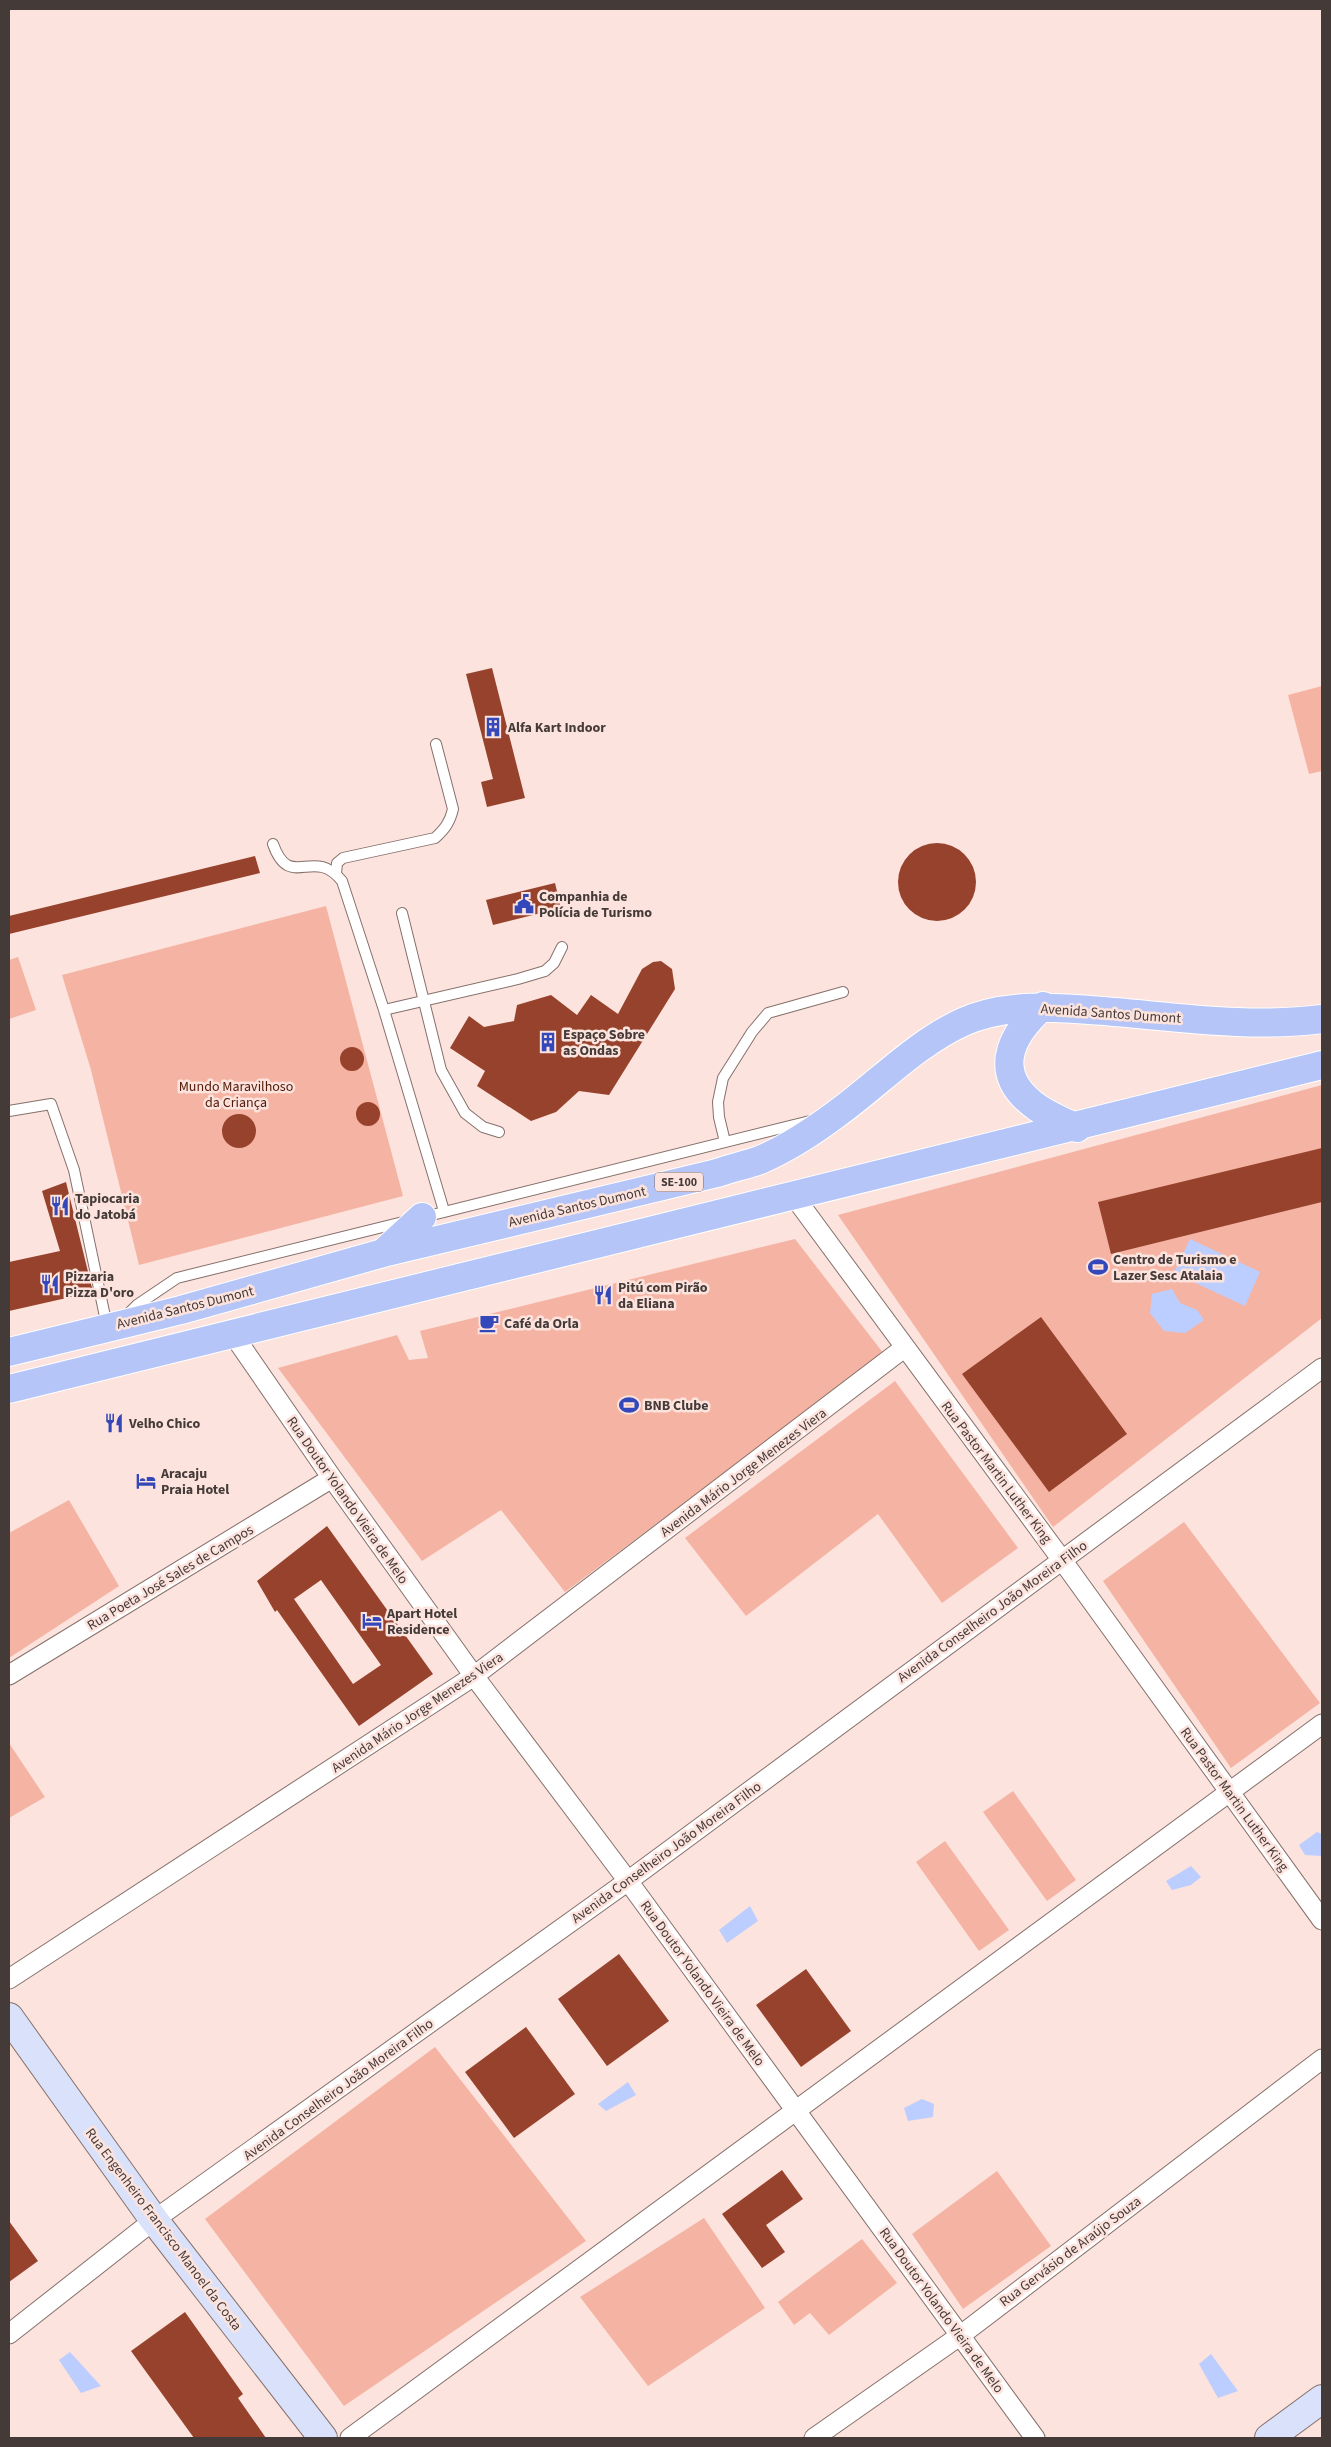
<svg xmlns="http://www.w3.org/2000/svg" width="1331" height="2447" viewBox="0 0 1331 2447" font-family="'Source Sans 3',sans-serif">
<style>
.green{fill:#f5b4a3}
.water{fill:#bccdff}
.building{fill:#97422c;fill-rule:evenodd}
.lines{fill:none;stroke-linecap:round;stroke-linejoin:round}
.lane-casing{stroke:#86706b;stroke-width:12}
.street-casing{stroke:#86706b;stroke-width:21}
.secondary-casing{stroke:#86706b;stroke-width:30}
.primary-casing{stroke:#fff;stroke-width:30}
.lane{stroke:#fff;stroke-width:10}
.street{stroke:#fff;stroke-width:19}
.secondary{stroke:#dae2fb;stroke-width:28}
.primary{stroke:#b5c5f7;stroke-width:28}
.labels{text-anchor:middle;stroke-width:5;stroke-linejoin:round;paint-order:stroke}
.shield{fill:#fce3dd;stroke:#7b6d6a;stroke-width:1}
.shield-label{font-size:12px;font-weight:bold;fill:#443a38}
.poi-label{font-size:14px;font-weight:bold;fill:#443a38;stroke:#fce3dd;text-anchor:start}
.street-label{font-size:14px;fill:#443a38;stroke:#fce3dd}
.park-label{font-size:14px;fill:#531909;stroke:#fce3dd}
</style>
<rect width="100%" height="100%" fill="#fce3dd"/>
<path class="green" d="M 1322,686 L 1322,771 L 1309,774 L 1288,695 Z
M 326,906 L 403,1196 L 139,1265 L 91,1070 L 62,975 Z
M 18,957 L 36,1010 L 9,1019 L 9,960 Z
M 1322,1085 L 1322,1318 L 1053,1527 L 838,1215 Z
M 795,1239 L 884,1354 L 565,1592 L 501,1510 L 422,1561 L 278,1368 L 397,1335 L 409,1360 L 428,1358 L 420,1331 Z
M 895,1381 L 1018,1548 L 942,1603 L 878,1514 L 746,1616 L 685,1538 Z
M 69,1500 L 119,1586 L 9,1658 L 9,1533 Z
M 1184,1522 L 1320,1703 L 1231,1768 L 1103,1581 Z
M 9,1743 L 45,1797 L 9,1818 Z
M 1013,1791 L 1076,1880 L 1047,1901 L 983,1812 Z
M 945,1841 L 1009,1930 L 979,1951 L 916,1862 Z
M 435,2047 L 586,2241 L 344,2406 L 205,2219 Z
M 997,2171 L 1051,2246 L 963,2309 L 912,2234 Z
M 704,2218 L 765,2308 L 648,2386 L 580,2297 Z
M 862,2239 L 897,2283 L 829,2335 L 810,2313 L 794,2325 L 778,2302 Z"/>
<path class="water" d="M 1190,1239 L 1260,1272 L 1245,1306 L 1174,1273 Z
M 1172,1289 L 1180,1303 L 1197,1310 L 1204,1320 L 1185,1333 L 1164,1331 L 1150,1313 L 1152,1294 Z
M 1317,1832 L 1322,1834 L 1322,1856 L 1305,1855 L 1299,1845 Z
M 1191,1866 L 1201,1877 L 1191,1885 L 1172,1890 L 1166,1881 Z
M 750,1906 L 758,1921 L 727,1943 L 719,1930 Z
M 628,2082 L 636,2095 L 606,2111 L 598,2104 Z
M 922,2099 L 934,2104 L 933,2117 L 908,2121 L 904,2108 Z
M 70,2352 L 101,2386 L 81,2393 L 59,2360 Z
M 1211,2354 L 1238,2391 L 1218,2398 L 1199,2364 Z"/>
<path class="building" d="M 492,668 L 525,798 L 487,807 L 481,782 L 493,779 L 466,674 Z
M898 882a39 39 0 1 1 78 0a39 39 0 1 1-78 0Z
M 255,856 L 260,873 L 9,934 L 9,916 Z
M 555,883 L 561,908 L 493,925 L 486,900 Z
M 661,961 L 672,969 L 675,989 L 609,1095 L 579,1091 L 556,1112 L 531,1121 L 477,1086 L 485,1071 L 450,1048 L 469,1016 L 484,1027 L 514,1021 L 517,1005 L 551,995 L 577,1015 L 591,995 L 618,1014 L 642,969 L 653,962 Z
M340 1059a12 12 0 1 1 24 0a12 12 0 1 1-24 0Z
M356 1114a12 12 0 1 1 24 0a12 12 0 1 1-24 0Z
M222 1131a17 17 0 1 1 34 0a17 17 0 1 1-34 0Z
M 1322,1148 L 1322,1202 L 1111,1254 L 1098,1202 Z
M 66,1182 L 93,1292 L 9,1311 L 9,1262 L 60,1251 L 42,1191 Z
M 1041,1317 L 1127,1434 L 1049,1492 L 962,1374 Z
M 327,1526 L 433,1674 L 359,1726 L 277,1610 L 275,1612 L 257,1581 ZM 321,1580 L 381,1665 L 353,1684 L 294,1599 Z
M 619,1954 L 669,2021 L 607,2066 L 558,1999 Z
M 806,1969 L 851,2031 L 801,2067 L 756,2005 Z
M 526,2027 L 575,2094 L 514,2138 L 465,2072 Z
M 782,2170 L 803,2199 L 766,2225 L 785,2252 L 762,2268 L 722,2214 Z
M 9,2221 L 38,2261 L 9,2282 Z
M 185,2312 L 243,2394 L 238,2398 L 266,2438 L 194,2438 L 131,2351 Z"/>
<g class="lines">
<defs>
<path id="lane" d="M 273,844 C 290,892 313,845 342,881 L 384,1010 L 444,1211
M 336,874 L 337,863 L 343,858 L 435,838 C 445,829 450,822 453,809 L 436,744
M 402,913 L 441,1070 L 465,1113 L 483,1127 L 499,1132
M 384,1010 L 518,979 L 545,971 L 554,963 L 562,947
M 9,1111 L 51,1104 L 74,1170 L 107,1326
M 725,1142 L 719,1117 L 718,1102 L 723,1078 L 752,1032 L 768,1013 L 843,992
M 424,1217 L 810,1121
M 126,1316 L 137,1305 L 177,1278 L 407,1221"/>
<path id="street" d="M 793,1195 L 1062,1560 L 1322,1920
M 232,1333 L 332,1478 L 474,1676 L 628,1881 L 1035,2438
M 9,1675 L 332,1478
M 9,1979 L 474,1676 L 904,1348
M 9,2334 L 154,2220 L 628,1881 L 1322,1368
M 350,2438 L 1322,1724
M 814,2438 L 961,2335 L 1322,2059"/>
<path id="secondary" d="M 9,2017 L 154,2220 L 323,2438
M 1269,2438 L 1322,2399"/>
<path id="primary" d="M 1043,1006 C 1007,1038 992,1076 1038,1108 C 1050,1116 1064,1122 1077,1128
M 384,1252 L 422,1217
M 9,1352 L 181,1310 L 383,1253 L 717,1173 C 731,1168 746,1165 760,1160 C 786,1149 812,1132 835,1115 C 877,1085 915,1044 963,1022 C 1010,1001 1065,1008 1115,1012 C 1184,1018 1253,1028 1322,1019
M 9,1389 C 446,1279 885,1175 1322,1065"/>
</defs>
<use href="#lane" class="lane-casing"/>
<use href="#street" class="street-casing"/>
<use href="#secondary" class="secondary-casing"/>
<use href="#primary" class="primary-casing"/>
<use href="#lane" class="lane"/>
<use href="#street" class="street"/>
<use href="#secondary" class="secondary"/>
<use href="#primary" class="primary"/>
</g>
<defs>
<symbol id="building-bare" viewBox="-9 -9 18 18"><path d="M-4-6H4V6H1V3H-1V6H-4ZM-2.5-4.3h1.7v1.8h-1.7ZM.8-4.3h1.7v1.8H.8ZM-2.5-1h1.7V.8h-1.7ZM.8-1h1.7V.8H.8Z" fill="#3448ba" stroke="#fce3dd" stroke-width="2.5" paint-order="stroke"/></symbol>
<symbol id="civic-bare" viewBox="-9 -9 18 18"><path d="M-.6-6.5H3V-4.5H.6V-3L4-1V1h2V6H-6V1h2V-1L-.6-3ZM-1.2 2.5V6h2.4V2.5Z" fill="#3448ba" stroke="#fce3dd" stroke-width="2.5" paint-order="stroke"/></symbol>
<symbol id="restaurant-bare" viewBox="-9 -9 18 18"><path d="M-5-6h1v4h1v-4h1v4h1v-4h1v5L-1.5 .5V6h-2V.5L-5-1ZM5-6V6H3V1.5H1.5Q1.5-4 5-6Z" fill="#3448ba" stroke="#fce3dd" stroke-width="2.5" paint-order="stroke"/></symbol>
<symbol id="stadium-bare" viewBox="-9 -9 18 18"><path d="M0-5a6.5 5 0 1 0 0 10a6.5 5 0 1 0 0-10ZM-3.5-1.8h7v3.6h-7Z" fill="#3448ba" stroke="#fce3dd" stroke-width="2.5" paint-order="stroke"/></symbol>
<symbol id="cafe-bare" viewBox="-9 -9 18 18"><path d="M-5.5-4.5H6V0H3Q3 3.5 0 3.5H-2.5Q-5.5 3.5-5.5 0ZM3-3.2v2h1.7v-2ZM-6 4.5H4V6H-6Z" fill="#3448ba" stroke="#fce3dd" stroke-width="2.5" paint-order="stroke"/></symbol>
<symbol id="hotel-bare" viewBox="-9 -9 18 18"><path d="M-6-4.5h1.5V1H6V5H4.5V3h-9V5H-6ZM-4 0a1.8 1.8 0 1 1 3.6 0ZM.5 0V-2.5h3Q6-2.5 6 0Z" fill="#3448ba" stroke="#fce3dd" stroke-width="2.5" paint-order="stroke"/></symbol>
</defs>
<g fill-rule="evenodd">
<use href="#building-bare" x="479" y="713" width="28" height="28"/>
<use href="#civic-bare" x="510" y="890" width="28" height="28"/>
<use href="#building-bare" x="534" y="1028" width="28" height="28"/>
<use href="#restaurant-bare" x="46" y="1192" width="28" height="28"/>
<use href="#stadium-bare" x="1084" y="1253" width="28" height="28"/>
<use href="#restaurant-bare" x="36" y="1270" width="28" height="28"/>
<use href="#restaurant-bare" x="589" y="1281" width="28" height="28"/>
<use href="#cafe-bare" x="475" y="1309" width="28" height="28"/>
<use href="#stadium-bare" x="615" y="1391" width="28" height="28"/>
<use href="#restaurant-bare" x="100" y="1409" width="28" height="28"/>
<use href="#hotel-bare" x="132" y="1467" width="28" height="28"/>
<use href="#hotel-bare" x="358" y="1607" width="28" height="28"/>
</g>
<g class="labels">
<rect class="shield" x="655" y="1172.5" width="48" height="19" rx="4"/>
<g class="shield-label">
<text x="679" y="1186">SE-100</text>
</g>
<g class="poi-label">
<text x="508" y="732">Alfa Kart Indoor</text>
<text x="539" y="901">Companhia de<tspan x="539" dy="16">Polícia de Turismo</tspan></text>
<text x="563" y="1039">Espaço Sobre<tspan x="563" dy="16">as Ondas</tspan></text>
<text x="75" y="1203">Tapiocaria<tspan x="75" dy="16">do Jatobá</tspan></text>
<text x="1113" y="1264">Centro de Turismo e<tspan x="1113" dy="16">Lazer Sesc Atalaia</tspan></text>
<text x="65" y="1281">Pizzaria<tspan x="65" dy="16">Pizza D'oro</tspan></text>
<text x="618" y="1292">Pitú com Pirão<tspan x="618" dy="16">da Eliana</tspan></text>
<text x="504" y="1328">Café da Orla</text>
<text x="644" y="1410">BNB Clube</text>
<text x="129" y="1428">Velho Chico</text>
<text x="161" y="1478">Aracaju<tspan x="161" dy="16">Praia Hotel</tspan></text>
<text x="387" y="1618">Apart Hotel<tspan x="387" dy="16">Residence</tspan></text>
</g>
<g class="street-label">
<text transform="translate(1111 1013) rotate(4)" y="5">Avenida Santos Dumont</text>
<text transform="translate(577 1206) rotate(-13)" y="5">Avenida Santos Dumont</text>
<text transform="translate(185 1307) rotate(-14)" y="5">Avenida Santos Dumont</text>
<text transform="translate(743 1472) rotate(-37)" y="5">Avenida Mário Jorge Menezes Viera</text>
<text transform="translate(997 1472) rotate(53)" y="5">Rua Pastor Martin Luther King</text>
<text transform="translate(348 1500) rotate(55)" y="5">Rua Doutor Yolando Vieira de Melo</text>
<text transform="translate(170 1577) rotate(-31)" y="5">Rua Poeta José Sales de Campos</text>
<text transform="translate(992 1611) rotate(-36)" y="5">Avenida Conselheiro João Moreira Filho</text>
<text transform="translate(417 1712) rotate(-34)" y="5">Avenida Mário Jorge Menezes Viera</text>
<text transform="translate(1235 1799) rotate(54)" y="5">Rua Pastor Martin Luther King</text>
<text transform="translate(666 1852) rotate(-36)" y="5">Avenida Conselheiro João Moreira Filho</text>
<text transform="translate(703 1983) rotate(54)" y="5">Rua Doutor Yolando Vieira de Melo</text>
<text transform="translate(338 2089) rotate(-36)" y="5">Avenida Conselheiro João Moreira Filho</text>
<text transform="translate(164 2229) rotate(53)" y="5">Rua Engenheiro Francisco Manoel da Costa</text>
<text transform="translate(1070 2251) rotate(-37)" y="5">Rua Gervásio de Araújo Souza</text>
<text transform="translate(942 2310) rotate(54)" y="5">Rua Doutor Yolando Vieira de Melo</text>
</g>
<g class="park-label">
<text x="236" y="1091">Mundo Maravilhoso<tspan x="236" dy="16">da Criança</tspan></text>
</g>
</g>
<rect width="1331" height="2447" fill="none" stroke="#443a38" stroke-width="20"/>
</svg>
